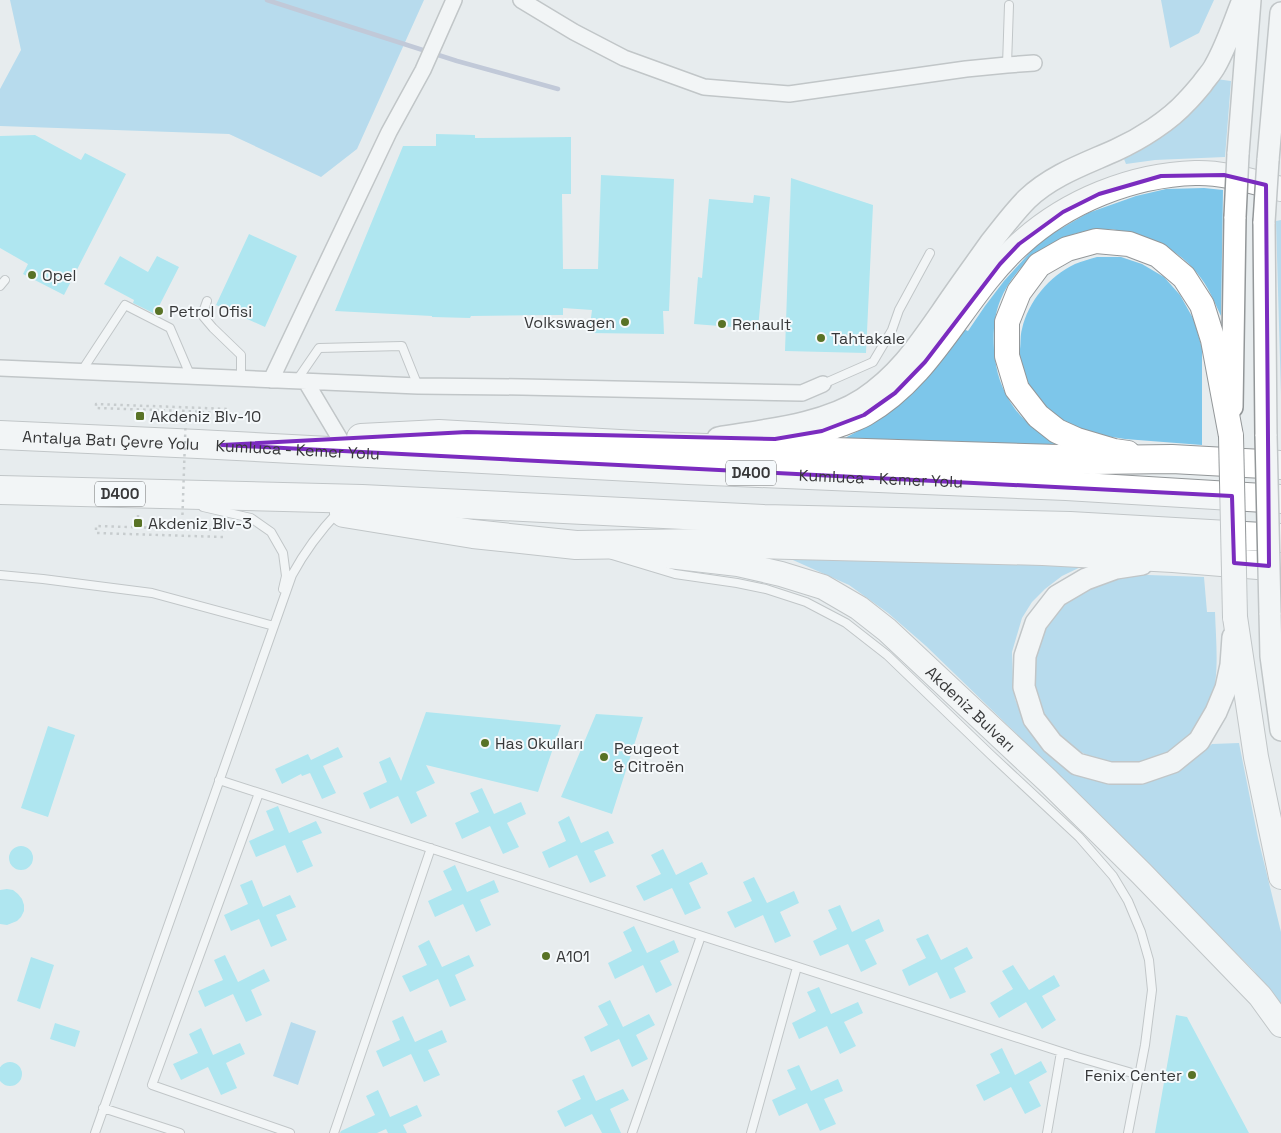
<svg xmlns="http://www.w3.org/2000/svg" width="1281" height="1133" viewBox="0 0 1281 1133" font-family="'Space Grotesk',sans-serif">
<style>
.green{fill:#7dc6ea}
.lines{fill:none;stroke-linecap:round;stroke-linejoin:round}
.stream{stroke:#939dbd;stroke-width:4.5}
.building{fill:#6bdef1}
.lane-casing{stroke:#939799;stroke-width:10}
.street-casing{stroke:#939799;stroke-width:18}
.secondary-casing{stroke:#939799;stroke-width:24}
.primary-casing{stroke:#939799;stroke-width:26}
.highway-casing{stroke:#939799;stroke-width:30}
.path{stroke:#a1a5a6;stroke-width:2.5;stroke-dasharray:2.5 4;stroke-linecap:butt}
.lane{stroke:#fff;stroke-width:8}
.street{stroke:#fff;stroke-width:15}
.secondary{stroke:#fff;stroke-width:21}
.primary{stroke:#fff;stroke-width:24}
.highway{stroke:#fff;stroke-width:28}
.secondary-bridge-casing{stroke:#939799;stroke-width:24;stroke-linecap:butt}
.primary-bridge-casing{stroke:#939799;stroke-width:26;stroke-linecap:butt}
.path-bridge{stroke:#a1a5a6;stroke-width:2.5;stroke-dasharray:2.5 4;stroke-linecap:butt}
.secondary-bridge{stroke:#fff;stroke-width:21}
.primary-bridge{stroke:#fff;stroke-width:24}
.marked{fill:none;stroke:#7b2cbf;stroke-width:4;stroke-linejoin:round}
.poi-dot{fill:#597326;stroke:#f5f9fb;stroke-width:2}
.labels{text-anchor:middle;stroke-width:4;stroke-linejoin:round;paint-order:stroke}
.shield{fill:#f5f9fb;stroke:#707273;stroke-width:1}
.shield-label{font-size:15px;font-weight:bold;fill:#373839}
.poi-label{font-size:16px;fill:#373839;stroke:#f5f9fb;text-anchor:start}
.street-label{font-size:16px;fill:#373839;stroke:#f5f9fb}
</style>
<rect width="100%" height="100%" fill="#e7ecee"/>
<path class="green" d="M 10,0 L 424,0 L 357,149 L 321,177 L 229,134 L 0,126 L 0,89 L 21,50 Z
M 1161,0 L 1214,0 L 1199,33 L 1170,48 Z
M 1216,79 L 1231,81 L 1225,157 L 1155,160 L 1126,164 L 1124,159 L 1159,139 L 1184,118 Z
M 1204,188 L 1223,190 L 1221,316 C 1214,301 1208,286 1197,273 C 1183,255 1162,243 1141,236 C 1130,232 1116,229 1104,229 C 1060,230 1016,260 1000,301 C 994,316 993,333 994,349 C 996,373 1001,389 1015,409 C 1026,424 1044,435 1058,446 L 838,442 C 855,432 875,423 891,411 C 921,389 941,357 963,329 L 968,331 L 985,306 L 1004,281 L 1034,248 L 1048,236 L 1088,213 L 1136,196 L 1166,189 Z
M 1281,220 L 1281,395 L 1276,221 Z
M 1097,257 L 1121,257 L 1142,264 L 1164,277 L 1180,295 L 1194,320 L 1202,348 L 1202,445 L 1125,439 L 1099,435 L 1067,425 L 1033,396 L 1019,368 L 1016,350 L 1020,349 C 1021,343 1020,336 1022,329 C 1028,302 1049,276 1075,264 C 1082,261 1090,259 1097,257 Z
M 784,556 L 1089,563 L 1062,576 L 1045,589 L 1032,602 L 1022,618 L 1012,652 L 1013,680 L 1015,699 L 1022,717 L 1030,732 L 1046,750 L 1105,780 L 1128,784 L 1151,781 L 1169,774 L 1190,762 L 1212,744 L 1239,743 L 1258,838 L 1281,932 L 1281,1007 L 1254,971 L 1179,895 L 1095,810 L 926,646 L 888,613 L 849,585 L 813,569 Z
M 1121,574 L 1204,577 L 1207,612 L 1215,612 C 1216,643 1220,677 1210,706 C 1208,711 1204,715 1202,719 C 1191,734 1184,745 1167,753 C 1065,801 983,667 1070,598 C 1074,594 1081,592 1087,590 C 1098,585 1110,579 1121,574 Z
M 291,1022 L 316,1031 L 298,1085 L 273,1076 Z"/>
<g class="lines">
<path class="stream" d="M 267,0 L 457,61 L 558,89"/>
</g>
<path class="building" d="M 436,134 L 475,135 L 475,138 L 571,137 L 571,194 L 562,194 L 563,269 L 598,269 L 601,175 L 674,179 L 669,311 L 663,311 L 664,334 L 589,333 L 592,310 L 563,308 L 563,315 L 471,316 L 470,318 L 432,317 L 432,316 L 335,311 L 403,146 L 436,146 Z
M 35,135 L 81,160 L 85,153 L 126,174 L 64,295 L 23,274 L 28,264 L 0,248 L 0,136 Z
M 791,178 L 873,205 L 866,353 L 785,351 Z
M 754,195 L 770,197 L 758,329 L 694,324 L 698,277 L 702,278 L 709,199 L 753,203 Z
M 249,234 L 297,256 L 265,327 L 216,305 Z
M 120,256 L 148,272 L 157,256 L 179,267 L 155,314 L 133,303 L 134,300 L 104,284 Z
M 426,712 L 561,725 L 538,792 L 426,765 L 435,783 L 416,792 L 427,816 L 411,824 L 398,796 L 370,809 L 363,793 L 387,782 L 379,762 L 390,757 L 401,781 Z
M 596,714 L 643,717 L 612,814 L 561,797 Z
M 48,726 L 75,735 L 48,817 L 21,808 Z
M 338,747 L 343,757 L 323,766 L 336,793 L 322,799 L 310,773 L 302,776 L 301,774 L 282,784 L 275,769 L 308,754 L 311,760 Z
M 482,788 L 494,814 L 521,802 L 526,814 L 507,823 L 519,847 L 503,854 L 490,826 L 462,839 L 455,823 L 479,812 L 470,793 Z
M 278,806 L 289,833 L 316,821 L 322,833 L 302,841 L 313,866 L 297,873 L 285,845 L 256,857 L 249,841 L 274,830 L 266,811 Z
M 569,816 L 581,843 L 608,831 L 614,843 L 594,851 L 606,876 L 590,883 L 577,855 L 549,868 L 542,852 L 566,841 L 558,822 Z
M9 858a12 12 0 1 1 24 0a12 12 0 1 1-24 0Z
M 663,849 L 676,875 L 702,862 L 708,874 L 689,883 L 701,908 L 685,915 L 672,888 L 644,901 L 636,886 L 661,874 L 651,855 Z
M 455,865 L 467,892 L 494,880 L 499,892 L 480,900 L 491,925 L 476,932 L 463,904 L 435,917 L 428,901 L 452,890 L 443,871 Z
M 754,877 L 767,903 L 794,891 L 799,903 L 780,912 L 791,936 L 775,943 L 763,915 L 735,928 L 727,912 L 752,901 L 743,882 Z
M 252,880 L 263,907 L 290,895 L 296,907 L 276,915 L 287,940 L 271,947 L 259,919 L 231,931 L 224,915 L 248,904 L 240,885 Z
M 7,889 L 13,890 L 18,894 L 22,899 L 24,905 L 24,911 L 21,917 L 17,921 L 7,925 L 0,924 L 0,890 Z
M 840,905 L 852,932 L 879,919 L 884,931 L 865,940 L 877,964 L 861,972 L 848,944 L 820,956 L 813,941 L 837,929 L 828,910 Z
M 634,926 L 647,953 L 674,940 L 679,952 L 660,961 L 672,985 L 656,993 L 643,965 L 615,979 L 608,963 L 632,951 L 623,932 Z
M 928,934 L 941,960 L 967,947 L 973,958 L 954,968 L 966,992 L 950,999 L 937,972 L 909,986 L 902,970 L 926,958 L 916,939 Z
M 429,940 L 442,967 L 469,955 L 474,966 L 455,975 L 466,1000 L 450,1007 L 438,979 L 410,992 L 402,976 L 427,965 L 418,946 Z
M 225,955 L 238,982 L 264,969 L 270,981 L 251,990 L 262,1015 L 246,1022 L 233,994 L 205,1007 L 198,991 L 223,980 L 214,960 Z
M 31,957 L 54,965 L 40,1009 L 17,1001 Z
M 1013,965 L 1029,990 L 1054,975 L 1060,986 L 1042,996 L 1056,1020 L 1042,1029 L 1026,1002 L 999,1018 L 990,1003 L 1013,989 L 1002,971 Z
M 819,987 L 831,1014 L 858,1002 L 863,1013 L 844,1022 L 856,1046 L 840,1054 L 827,1026 L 799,1039 L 792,1023 L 816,1011 L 807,992 Z
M 610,1000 L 623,1027 L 649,1014 L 655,1025 L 636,1035 L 648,1059 L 632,1067 L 619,1039 L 591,1052 L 584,1037 L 608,1025 L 598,1006 Z
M 1176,1015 L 1187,1017 L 1249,1133 L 1155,1133 Z
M 403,1016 L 415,1042 L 442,1030 L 447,1042 L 428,1050 L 440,1075 L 424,1082 L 411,1054 L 383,1067 L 376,1051 L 400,1040 L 392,1021 Z
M 55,1023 L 80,1031 L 75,1047 L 50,1039 Z
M 201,1028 L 213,1055 L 240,1043 L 245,1054 L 226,1063 L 237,1088 L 221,1095 L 208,1067 L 181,1080 L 173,1064 L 198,1053 L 189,1034 Z
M 1002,1048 L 1015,1075 L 1041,1061 L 1047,1072 L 1029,1082 L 1041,1106 L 1025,1114 L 1011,1087 L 984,1101 L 976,1085 L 1000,1073 L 990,1054 Z
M-2 1074a12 12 0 1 1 24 0a12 12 0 1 1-24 0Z
M 799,1065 L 811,1091 L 838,1079 L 843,1091 L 824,1099 L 836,1124 L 820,1131 L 807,1103 L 779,1116 L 772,1100 L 796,1089 L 787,1070 Z
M 584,1075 L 596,1101 L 623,1089 L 629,1100 L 610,1109 L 621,1133 L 602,1133 L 592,1114 L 565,1127 L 557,1111 L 581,1099 L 572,1080 Z
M 378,1090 L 390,1117 L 417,1105 L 422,1116 L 403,1125 L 407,1133 L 388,1133 L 386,1129 L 377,1133 L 340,1133 L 341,1131 L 375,1115 L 366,1096 Z"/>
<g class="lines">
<defs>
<path id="lane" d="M 1007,65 L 1009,5
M 0,286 L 5,280
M 207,301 L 202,315 L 213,328 L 241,355 L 241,378
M 81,372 L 125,305 L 170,328 L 191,377
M 297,380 L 319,348 L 402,346 L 418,386
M 823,384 L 873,362 L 892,330 L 899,310 L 930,253
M 203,507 L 251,518 L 271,532 L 283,553 L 286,576 L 283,589
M 612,555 L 675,574 L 737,583 L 766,589 L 806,602 L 846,623 L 887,655 L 991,755 L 1079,837 L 1113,876 L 1128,901 L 1141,932 L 1149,960 L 1152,990 L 1145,1045 L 1128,1133
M 0,575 L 43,579 L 152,593 L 274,626
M 219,780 L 1077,1057 L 1139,1075
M 259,793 L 152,1085 L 290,1133
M 103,1108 L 180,1133
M 95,1133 L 292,575 C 305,551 320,531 338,512
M 334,1133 L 431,848
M 632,1133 L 701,936
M 751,1133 L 797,967
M 1047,1133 L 1061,1052"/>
<path id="street" d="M 521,0 L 574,32 L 624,58 L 704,87 L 789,94 L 966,69 L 1007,65 L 1034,63
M 0,368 L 418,386 L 522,387 L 802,393 L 823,384
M 271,380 L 389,132 L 423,70 L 454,0
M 306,382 L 340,439"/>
<path id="secondary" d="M 1238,154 L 1250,0
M 1268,160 L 1281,13
M 1264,222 L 1266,436
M 1232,407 L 1235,217
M 718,438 C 765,430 823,425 863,399 C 898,376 918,346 941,313 C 957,289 974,266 991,242 C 1003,227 1014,212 1027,199 C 1052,175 1085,164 1116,150 C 1140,139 1169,121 1187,101 C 1192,96 1197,90 1202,84 C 1206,78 1212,72 1215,66 C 1227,45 1234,22 1243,0
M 1142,564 L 1116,568 L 1086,579 L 1057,596 L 1036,623 L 1025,656 L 1024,687 L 1034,719 L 1052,743 L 1077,764 L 1110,773 L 1141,773 L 1173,762 L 1199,741 L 1216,712 L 1226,688 L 1231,665 L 1233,637
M 1270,613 L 1271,656 L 1281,730"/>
<g id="primary">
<path d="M 763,439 C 790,439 815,434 841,424 C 849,421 858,418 865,414 C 934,375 963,295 1020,244 C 1067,201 1132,175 1195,173 C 1225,172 1253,182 1281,189"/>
<path d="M 1128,453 L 1114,451 L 1077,440 L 1057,431 L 1038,416 L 1017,389 L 1007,356 L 1007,322 L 1019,292 L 1039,265 L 1067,249 L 1096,241 L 1129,244 L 1158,255 L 1184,277 L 1202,305 L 1213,340 L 1231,436"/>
<path id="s1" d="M 643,553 L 738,564 L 781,574 L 823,587 L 859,608 L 887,630 L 1047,780 L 1141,873 L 1260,996 L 1281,1025"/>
<path d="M 1235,617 L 1256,757 L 1281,877"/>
</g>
<g id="highway">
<path id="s2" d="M 0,435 L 198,444 L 689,470 L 1066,486 L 1281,499"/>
<path d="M 361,438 L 439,434 L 674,447 L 1092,460 L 1172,459 L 1281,465"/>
<path d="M 0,490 L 362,499 L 764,519 L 1070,526 L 1281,538"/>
<path d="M 344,513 L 473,534 L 576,545 L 706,543 L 1043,551 L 1173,558 L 1281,567"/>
</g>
</defs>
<use href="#lane" class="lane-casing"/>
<use href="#street" class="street-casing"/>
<use href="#secondary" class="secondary-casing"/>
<use href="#primary" class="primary-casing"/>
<use href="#highway" class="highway-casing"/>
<path class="path" d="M 230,414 L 186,411 L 96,408 L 96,404 L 230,409
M 138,515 L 138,523
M 223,537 L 96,533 L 96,526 L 226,530"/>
<use href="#lane" class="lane"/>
<use href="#street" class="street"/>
<use href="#secondary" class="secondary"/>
<use href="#primary" class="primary"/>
<use href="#highway" class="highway"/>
<defs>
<path id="secondary-bridge" d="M 1235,217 L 1238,154
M 1264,222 L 1268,160
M 1266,436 L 1270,613"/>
<path id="primary-bridge" d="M 1231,436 L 1235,617"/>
</defs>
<use href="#secondary-bridge" class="secondary-bridge-casing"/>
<use href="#primary-bridge" class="primary-bridge-casing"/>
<path class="path-bridge" d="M 182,528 L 186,411"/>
<use href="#secondary-bridge" class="secondary-bridge"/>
<use href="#primary-bridge" class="primary-bridge"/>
</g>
<path d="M0 0H1281V1133H0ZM 1224,175 L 1266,185 L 1269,566 L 1234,563 L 1232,496 L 222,445 L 467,432 L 775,439 L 822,431 L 864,415 L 895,393 L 925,362 L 1000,264 L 1019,244 L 1063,212 L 1099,194 L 1161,176 Z" fill="#e7ecee" fill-opacity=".55" fill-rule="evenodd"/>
<path class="marked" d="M 1224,175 L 1266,185 L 1269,566 L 1234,563 L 1232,496 L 222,445 L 467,432 L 775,439 L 822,431 L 864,415 L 895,393 L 925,362 L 1000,264 L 1019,244 L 1063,212 L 1099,194 L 1161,176 Z"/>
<g class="poi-dot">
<circle cx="32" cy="275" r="5"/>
<circle cx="159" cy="311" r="5"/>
<circle cx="625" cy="322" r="5"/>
<circle cx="722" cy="324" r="5"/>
<circle cx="821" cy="338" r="5"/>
<rect x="135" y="411" width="10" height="10" rx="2.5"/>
<rect x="133" y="518" width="10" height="10" rx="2.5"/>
<circle cx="485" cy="743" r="5"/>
<circle cx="604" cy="757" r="5"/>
<circle cx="546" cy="956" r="5"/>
<circle cx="1192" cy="1075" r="5"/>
</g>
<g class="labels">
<g class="shield">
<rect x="726" y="460.5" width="50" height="25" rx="4"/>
<rect x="95" y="481.5" width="50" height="25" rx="4"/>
</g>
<g class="shield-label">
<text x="751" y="478">D400</text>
<text x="120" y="499">D400</text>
</g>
<g class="poi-label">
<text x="42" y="281">Opel</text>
<text x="169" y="317">Petrol Ofisi</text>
<text x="615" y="328" text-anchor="end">Volkswagen</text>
<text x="732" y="330">Renault</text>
<text x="831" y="344">Tahtakale</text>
<text x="150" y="422">Akdeniz Blv-10</text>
<text x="148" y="529">Akdeniz Blv-3</text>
<text x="495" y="749">Has Okulları</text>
<text x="614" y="754">Peugeot<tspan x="614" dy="18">&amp; Citroën</tspan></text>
<text x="556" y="962">A101</text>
<text x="1182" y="1081" text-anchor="end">Fenix Center</text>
</g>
<g class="street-label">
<text dy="6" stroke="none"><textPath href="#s2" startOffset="111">Antalya Batı Çevre Yolu</textPath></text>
<text dy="6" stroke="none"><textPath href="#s2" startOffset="298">Kumluca - Kemer Yolu</textPath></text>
<text dy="6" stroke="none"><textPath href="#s2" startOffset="882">Kumluca - Kemer Yolu</textPath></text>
<text dy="6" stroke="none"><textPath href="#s1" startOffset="376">Akdeniz Bulvarı</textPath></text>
</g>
</g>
</svg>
